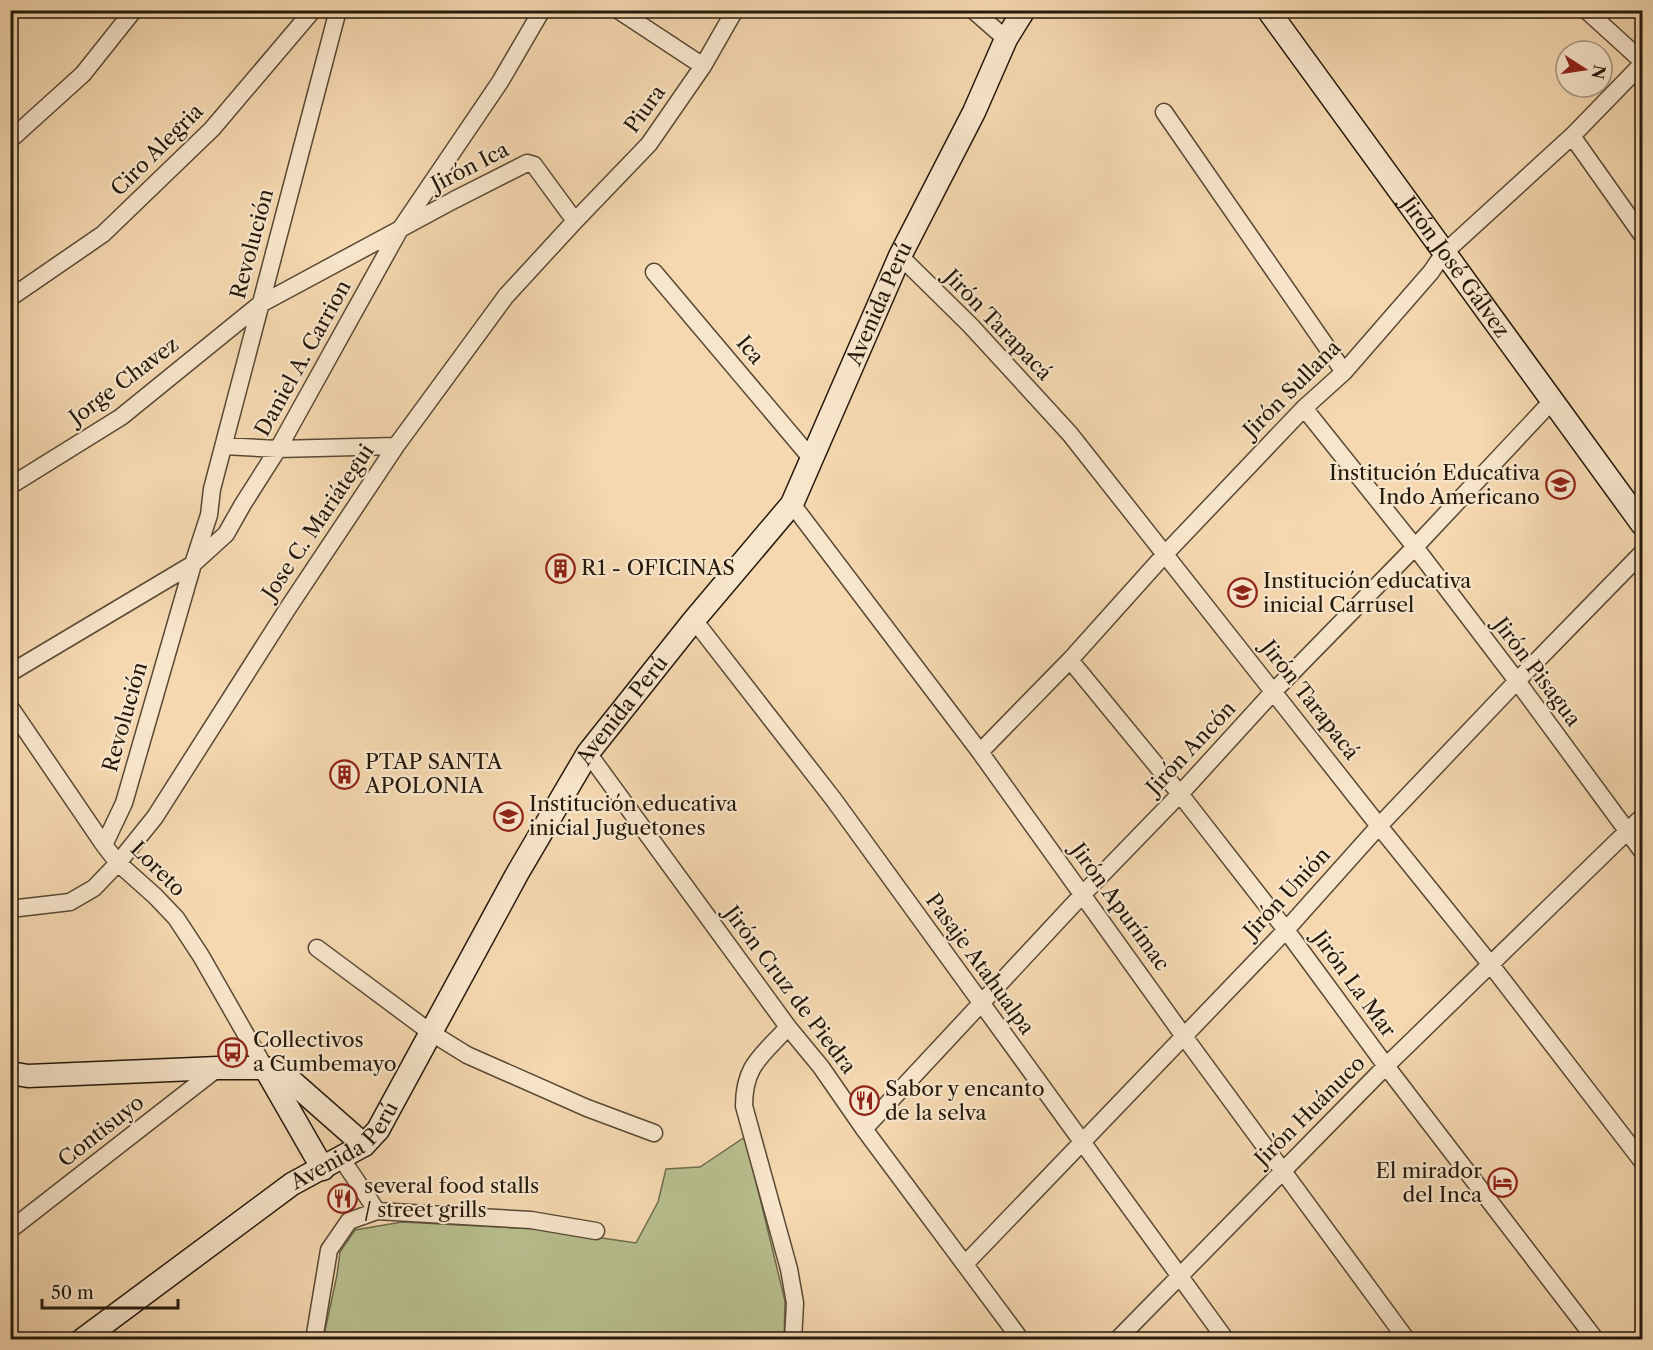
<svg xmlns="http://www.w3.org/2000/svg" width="1653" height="1350" viewBox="0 0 1653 1350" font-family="'Libre Caslon Text',serif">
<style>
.green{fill:#b8bf8e;stroke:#6e6c4c;stroke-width:1.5}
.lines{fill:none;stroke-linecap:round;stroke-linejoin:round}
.street-casing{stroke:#584934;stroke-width:19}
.secondary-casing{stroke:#24190b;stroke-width:25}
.street{stroke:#f8e6cc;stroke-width:16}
.secondary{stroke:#f8e6cc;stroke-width:22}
.labels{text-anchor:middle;stroke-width:4.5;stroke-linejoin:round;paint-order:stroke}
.street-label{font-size:21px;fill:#24190b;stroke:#f8e6cc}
.poi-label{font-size:21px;fill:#24190b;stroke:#f8e6cc;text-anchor:start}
</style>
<rect width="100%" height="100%" fill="#f5d8b0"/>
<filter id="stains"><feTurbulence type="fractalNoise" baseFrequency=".00333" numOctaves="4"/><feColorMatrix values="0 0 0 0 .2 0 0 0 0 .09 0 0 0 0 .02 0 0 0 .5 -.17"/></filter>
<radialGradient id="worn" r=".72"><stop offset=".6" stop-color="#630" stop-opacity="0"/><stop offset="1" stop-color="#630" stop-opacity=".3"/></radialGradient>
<path class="green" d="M 745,1137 L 785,1301 L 784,1339 L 323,1340 L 337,1275 L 340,1252 L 355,1230 L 402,1222 L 540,1229 L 636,1243 L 658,1202 L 666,1169 L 700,1167 Z"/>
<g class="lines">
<defs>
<path id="street" d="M 618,10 L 703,66
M 973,10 L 1006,39
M 1586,10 L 1642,61
M 1164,112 L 1344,372
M 1572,136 L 1642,235
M 10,140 L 83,74 L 134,10
M 900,256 L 971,326 L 1070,434 L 1379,826 L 1491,965 L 1642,1161
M 654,272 L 811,458
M 10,298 L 103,234 L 212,129 L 313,10
M 1304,408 L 1415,547 L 1517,681 L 1642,851
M 224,446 L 278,449 L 396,446
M 10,486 L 121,417 L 259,305 L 454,200 L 527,163 L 534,165 L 575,221
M 792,504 L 980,752 L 1183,1035 L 1407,1340
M 694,620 L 834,800 L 1226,1340
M 1070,660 L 1180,794 L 1286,930 L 1386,1066 L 1596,1340
M 10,673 L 193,564 L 226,534 L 243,504 L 278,449 L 399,231 L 500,82 L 542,10
M 10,707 L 104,845 L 118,863 L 155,896 L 176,918 L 201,956 L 265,1068
M 980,752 L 1070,660 L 1166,553 L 1304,408 L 1344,372 L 1431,272 L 1444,253 L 1572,136 L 1642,64
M 588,753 L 788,1027 L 821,1067 L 864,1129 L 1021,1340
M 104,845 L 124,803 L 193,564 L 209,515 L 212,489 L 338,10
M 10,909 L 70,902 L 94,888 L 118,863 L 155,817 L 288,608 L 396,446 L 506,296 L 575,221 L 649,144 L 703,66 L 735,10
M 317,948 L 430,1032 L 467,1055 L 587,1108 L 654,1133
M 788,1027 C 762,1056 744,1065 744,1106 L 789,1269 L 795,1303 L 793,1340
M 864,1129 L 1083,894 L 1180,794 L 1274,691 L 1415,547 L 1553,400
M 341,1158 L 377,1211
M 10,1230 L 218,1068
M 965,1264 L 1286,930 L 1379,826 L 1517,681 L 1642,553
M 314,1340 L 329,1250 L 349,1221 L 377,1211 L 531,1220 L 596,1231
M 1117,1340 L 1386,1066 L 1642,817"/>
<g id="secondary">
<path id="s1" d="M 1268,10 L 1642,524"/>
<path d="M 265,1068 L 323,1169"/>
<path d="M 10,1073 L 28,1076 L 218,1068 L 265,1068 L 289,1079 L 364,1145"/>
<path id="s2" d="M 82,1340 L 292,1184 L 364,1145 L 378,1130 L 517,874 L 588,753 L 694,620 L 792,504 L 900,256 L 974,112 L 1006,39 L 1024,10"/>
</g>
</defs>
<use href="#street" class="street-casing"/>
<use href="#secondary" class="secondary-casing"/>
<use href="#street" class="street"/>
<use href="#secondary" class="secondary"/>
</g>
<defs>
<symbol id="school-ring" viewBox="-11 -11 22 22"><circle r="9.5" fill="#f8e6cc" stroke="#8f2418" stroke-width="1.5"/><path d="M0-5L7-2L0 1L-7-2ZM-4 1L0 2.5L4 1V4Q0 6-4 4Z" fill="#8f2418"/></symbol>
<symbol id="building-ring" viewBox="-11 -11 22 22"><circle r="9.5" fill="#f8e6cc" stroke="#8f2418" stroke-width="1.5"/><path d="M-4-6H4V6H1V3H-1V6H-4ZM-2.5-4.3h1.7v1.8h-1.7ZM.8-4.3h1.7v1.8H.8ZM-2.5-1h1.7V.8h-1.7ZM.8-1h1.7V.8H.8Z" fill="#8f2418"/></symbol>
<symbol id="bus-ring" viewBox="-11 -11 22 22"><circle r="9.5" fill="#f8e6cc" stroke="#8f2418" stroke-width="1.5"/><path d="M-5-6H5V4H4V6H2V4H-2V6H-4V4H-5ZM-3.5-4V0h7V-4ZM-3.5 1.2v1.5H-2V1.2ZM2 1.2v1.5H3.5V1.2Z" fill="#8f2418"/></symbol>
<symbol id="restaurant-ring" viewBox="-11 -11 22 22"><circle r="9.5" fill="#f8e6cc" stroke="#8f2418" stroke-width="1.5"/><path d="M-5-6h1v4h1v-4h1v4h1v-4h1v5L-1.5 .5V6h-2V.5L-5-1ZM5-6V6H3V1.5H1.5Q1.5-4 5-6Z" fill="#8f2418"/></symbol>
<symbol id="hotel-ring" viewBox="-11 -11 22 22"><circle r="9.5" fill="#f8e6cc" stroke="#8f2418" stroke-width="1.5"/><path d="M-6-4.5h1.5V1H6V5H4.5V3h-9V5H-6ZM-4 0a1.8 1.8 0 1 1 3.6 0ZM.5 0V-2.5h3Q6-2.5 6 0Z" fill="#8f2418"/></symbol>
</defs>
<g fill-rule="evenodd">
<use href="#school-ring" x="1544" y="468" width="33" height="33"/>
<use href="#building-ring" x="544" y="552" width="33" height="33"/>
<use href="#school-ring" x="1226" y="576" width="33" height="33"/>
<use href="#building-ring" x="328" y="758" width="33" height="33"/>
<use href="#school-ring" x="492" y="800" width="33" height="33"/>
<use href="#bus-ring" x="216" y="1036" width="33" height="33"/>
<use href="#restaurant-ring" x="848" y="1084" width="33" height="33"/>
<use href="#hotel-ring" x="1486" y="1166" width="33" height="33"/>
<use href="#restaurant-ring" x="326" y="1182" width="33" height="33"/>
</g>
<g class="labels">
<g class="street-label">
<text transform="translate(645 109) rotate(-54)" y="7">Piura</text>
<text transform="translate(157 150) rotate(-45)" y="7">Ciro Alegria</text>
<text transform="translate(470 167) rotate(-27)" y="7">Jirón Ica</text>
<text transform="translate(252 244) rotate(-75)" y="7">Revolución</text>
<text dy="7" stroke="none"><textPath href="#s1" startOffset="318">Jirón José Gálvez</textPath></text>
<text dy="7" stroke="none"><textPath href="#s2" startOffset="1336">Avenida Perú</textPath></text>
<text transform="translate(998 325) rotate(46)" y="7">Jirón Tarapacá</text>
<text transform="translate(750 350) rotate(50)" y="7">Ica</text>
<text transform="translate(303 358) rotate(-61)" y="7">Daniel A. Carrion</text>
<text transform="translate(124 381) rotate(-37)" y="7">Jorge Chavez</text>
<text transform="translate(1292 389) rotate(-45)" y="7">Jirón Sullana</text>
<text transform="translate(318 522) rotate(-56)" y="7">Jose C. Mariátegui</text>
<text transform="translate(1537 672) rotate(53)" y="7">Jirón Pisagua</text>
<text transform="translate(1310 700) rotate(52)" y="7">Jirón Tarapacá</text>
<text dy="7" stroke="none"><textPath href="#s2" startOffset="850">Avenida Perú</textPath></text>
<text transform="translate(125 717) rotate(-74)" y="7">Revolución</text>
<text transform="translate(1191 748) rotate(-47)" y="7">Jirón Ancón</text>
<text transform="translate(158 869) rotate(45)" y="7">Loreto</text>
<text transform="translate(1287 893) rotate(-47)" y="7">Jirón Unión</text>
<text transform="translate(1120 907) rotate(54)" y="7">Jirón Apurímac</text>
<text transform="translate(980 964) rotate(54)" y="7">Pasaje Atahualpa</text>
<text transform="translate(1354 984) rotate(54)" y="7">Jirón La Mar</text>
<text transform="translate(790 990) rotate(53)" y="7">Jirón Cruz de Piedra</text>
<text transform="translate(1310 1111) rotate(-45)" y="7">Jirón Huánuco</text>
<text transform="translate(101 1131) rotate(-38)" y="7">Contisuyo</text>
<text dy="7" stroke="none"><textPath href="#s2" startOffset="328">Avenida Perú</textPath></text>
</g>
<g class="poi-label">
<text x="1540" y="480" text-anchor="end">Institución Educativa<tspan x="1540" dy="24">Indo Americano</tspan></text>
<text x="581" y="575">R1 - OFICINAS</text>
<text x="1263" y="588">Institución educativa<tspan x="1263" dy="24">inicial Carrusel</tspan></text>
<text x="365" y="769">PTAP SANTA<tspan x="365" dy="24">APOLONIA</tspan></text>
<text x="529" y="811">Institución educativa<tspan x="529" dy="24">inicial Juguetones</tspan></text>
<text x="253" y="1047">Collectivos<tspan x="253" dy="24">a Cumbemayo</tspan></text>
<text x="885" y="1096">Sabor y encanto<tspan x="885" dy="24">de la selva</tspan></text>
<text x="1482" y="1178" text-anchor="end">El mirador<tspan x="1482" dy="24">del Inca</tspan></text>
<text x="364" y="1193">several food stalls<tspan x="364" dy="24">/ street grills</tspan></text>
</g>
</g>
<rect width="1653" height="1350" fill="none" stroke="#f5d8b0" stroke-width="36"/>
<rect x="12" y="12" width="1629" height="1326" fill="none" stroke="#24190b" stroke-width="3"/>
<rect x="18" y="18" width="1617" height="1314" fill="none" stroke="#24190b" stroke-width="1.5"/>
<g transform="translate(1584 69) rotate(102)"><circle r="28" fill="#f8e6cc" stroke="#a3947f" stroke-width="1.5"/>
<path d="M0-4.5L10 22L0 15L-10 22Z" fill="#8f2418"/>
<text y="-9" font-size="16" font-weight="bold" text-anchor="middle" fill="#24190b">N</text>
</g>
<path d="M42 1299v9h136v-9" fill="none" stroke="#24190b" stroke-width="3"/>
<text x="51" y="1299" font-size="18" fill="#24190b" stroke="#f8e6cc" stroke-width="4.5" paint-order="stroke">50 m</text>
<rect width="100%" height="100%" filter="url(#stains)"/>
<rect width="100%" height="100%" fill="url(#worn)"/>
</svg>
